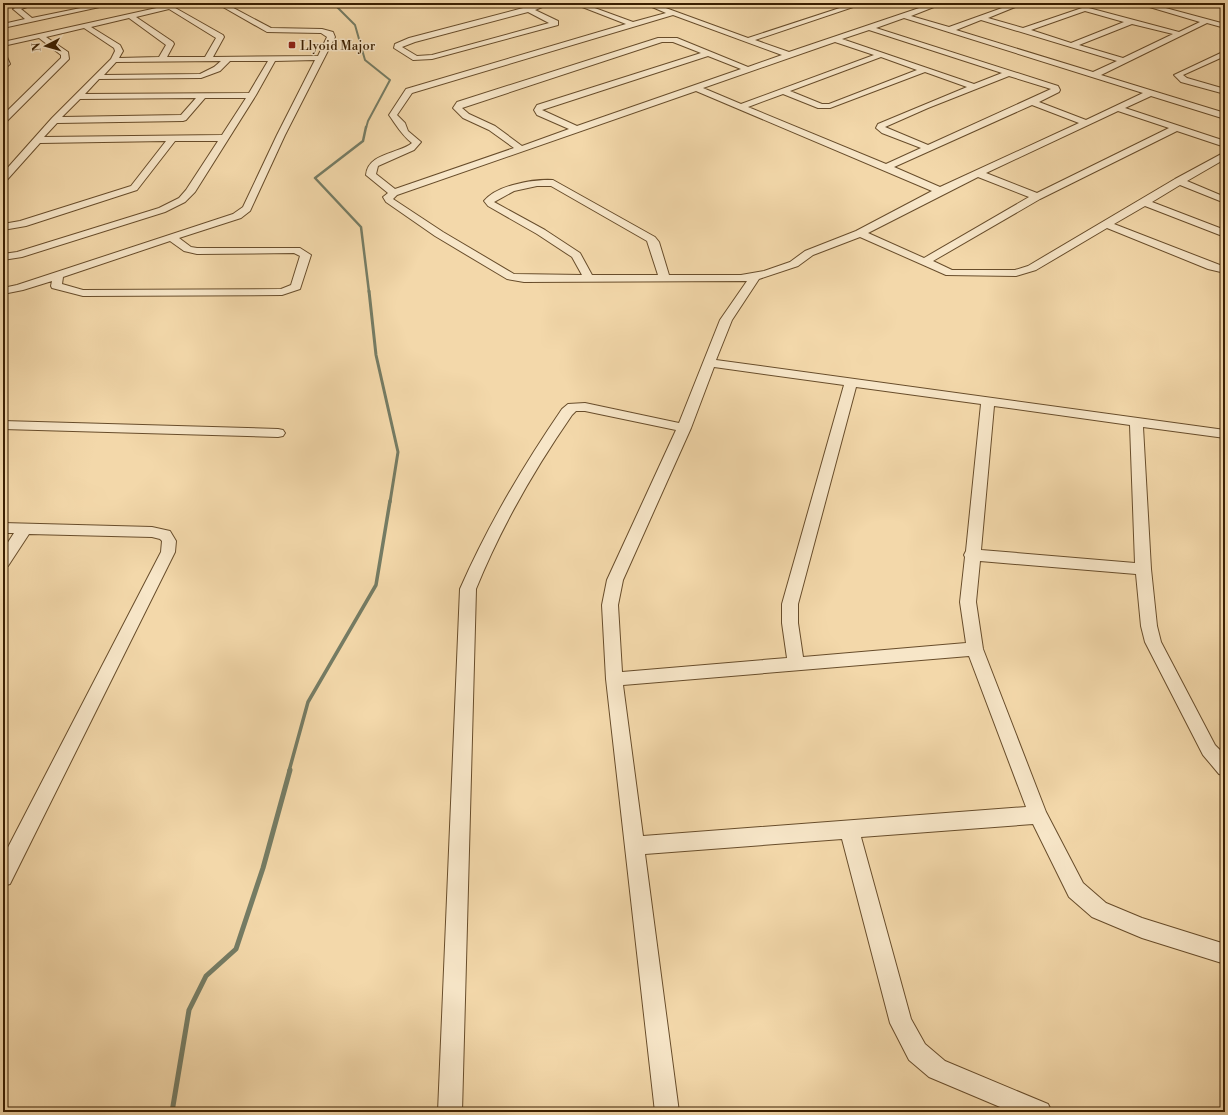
<svg xmlns="http://www.w3.org/2000/svg" width="1228" height="1115" viewBox="0 0 1228 1115" font-family="'Libre Bodoni',serif">
<style>
.lines{fill:none;stroke-linecap:round;stroke-linejoin:round}
.stream-far4{stroke:#757c64;stroke-width:2}
.stream-far3{stroke:#757c64;stroke-width:2.5}
.stream-far2{stroke:#757c64;stroke-width:3}
.stream-far1{stroke:#757c64;stroke-width:3.5}
.stream{stroke:#757c64;stroke-width:5}
.minor-casing{stroke:#684d2b;stroke-width:2}
.minor{fill:#f7e6c8;fill-rule:evenodd}
.poi-dot{fill:#8f2418;stroke:#f7e6c8;stroke-width:1.5}
.labels{text-anchor:middle;stroke-width:3;stroke-linejoin:round;paint-order:stroke}
.far-poi-label{font-size:13px;fill:#3a1f01;stroke:#f7e6c8;text-anchor:start}
</style>
<rect width="100%" height="100%" fill="#f3d8aa"/>
<filter id="stains"><feTurbulence type="fractalNoise" baseFrequency=".005" numOctaves="4"/><feColorMatrix values="0 0 0 0 .2 0 0 0 0 .09 0 0 0 0 .02 0 0 0 .5 -.17"/></filter>
<radialGradient id="worn" r=".72"><stop offset=".6" stop-color="#630" stop-opacity="0"/><stop offset="1" stop-color="#630" stop-opacity=".3"/></radialGradient>
<g class="lines">
<path class="stream-far4" d="M 333,3 L 355,25 L 365,60 L 390,80 L 368,121 L 366,128"/>
<path class="stream-far3" d="M 366,127 L 363,141 L 315,178 L 361,227 L 369,292"/>
<path class="stream-far2" d="M 369,291 L 376,355 L 398,452 L 390,502"/>
<path class="stream-far1" d="M 289,771 L 308,702 L 376,585 L 390,501"/>
<path class="stream" d="M 172,1112 L 189,1010 L 206,976 L 236,949 L 263,868 L 290,770"/>
<defs>
<path id="minor" d="M 26,3 L 39,3 L 21,9 L 32,18 L 105,3 L 118,3 L 3,28 L 3,24 L 25,19 L 13,9 Z
M 216,3 L 224,3 L 271,28 L 322,29 L 333,32 L 335,37 L 285,135 L 250,211 L 241,218 L 179,238 L 191,247 L 197,248 L 300,248 L 311,255 L 300,289 L 282,295 L 83,296 L 52,288 L 51,286 L 52,281 L 23,290 L 3,294 L 3,288 L 17,285 L 233,214 L 243,207 L 277,135 L 315,60 L 275,61 L 256,95 L 195,192 L 185,202 L 165,212 L 22,257 L 3,260 L 3,254 L 17,252 L 159,208 L 179,198 L 186,190 L 218,141 L 175,141 L 137,190 L 26,226 L 3,230 L 3,224 L 20,221 L 131,186 L 166,141 L 40,143 L 6,181 L 3,182 L 3,173 L 52,118 L 111,59 L 115,51 L 114,48 L 84,28 L 46,37 L 68,52 L 69,59 L 6,122 L 3,123 L 3,115 L 61,58 L 61,55 L 39,38 L 3,46 L 3,42 L 170,5 L 223,35 L 224,37 L 213,57 L 318,56 L 327,37 L 321,33 L 267,32 ZM 169,9 L 216,38 L 205,57 L 167,57 L 174,44 L 173,42 L 136,17 ZM 129,18 L 166,45 L 159,57 L 119,58 L 123,51 L 120,45 L 91,27 ZM 221,61 L 214,67 L 200,74 L 104,75 L 116,62 ZM 230,61 L 268,61 L 249,93 L 85,94 L 99,79 L 201,78 L 220,71 ZM 196,98 L 181,115 L 62,117 L 80,99 ZM 205,98 L 246,98 L 222,135 L 44,137 L 57,123 L 183,121 L 186,120 ZM 170,241 L 184,251 L 197,254 L 294,253 L 300,256 L 291,285 L 281,289 L 83,290 L 62,284 L 63,277 Z
M 542,3 L 552,3 L 535,10 L 558,21 L 558,25 L 432,59 L 413,60 L 394,48 L 395,44 L 409,38 ZM 528,12 L 549,23 L 432,55 L 417,56 L 402,47 L 415,42 Z
M 572,3 L 581,3 L 633,22 L 666,13 L 643,3 L 652,3 L 748,38 L 855,3 L 865,3 L 755,40 L 789,52 L 934,3 L 944,3 L 911,16 L 949,27 L 1016,3 L 1025,3 L 988,18 L 1023,28 L 1085,7 L 1179,32 L 1200,22 L 1136,3 L 1147,3 L 1225,24 L 1225,28 L 1207,23 L 1101,75 L 1225,113 L 1225,119 L 1151,96 L 1125,108 L 1225,141 L 1225,147 L 1177,131 L 1040,199 L 933,261 L 952,270 L 1015,270 L 1028,266 L 1175,179 L 1225,152 L 1225,159 L 1187,181 L 1225,197 L 1225,203 L 1180,185 L 1152,202 L 1225,230 L 1225,237 L 1145,206 L 1114,224 L 1225,267 L 1225,273 L 1208,269 L 1107,228 L 1036,270 L 1016,276 L 946,275 L 860,237 L 813,255 L 798,266 L 759,279 L 732,320 L 716,360 L 1225,430 L 1225,438 L 1143,427 L 1151,569 L 1157,626 L 1161,642 L 1215,745 L 1225,755 L 1225,776 L 1219,774 L 1203,755 L 1145,642 L 1141,626 L 1136,574 L 980,561 L 976,602 L 983,649 L 1046,812 L 1083,883 L 1106,903 L 1142,918 L 1225,944 L 1225,964 L 1142,938 L 1092,917 L 1069,897 L 1033,824 L 861,837 L 911,1019 L 925,1044 L 945,1061 L 1048,1104 L 1052,1112 L 1012,1112 L 929,1077 L 909,1060 L 890,1023 L 842,839 L 645,854 L 679,1112 L 655,1112 L 606,679 L 602,605 L 607,580 L 676,430 L 585,411 L 576,411 L 572,415 C 534,470 501,527 476,589 L 462,1112 L 438,1112 L 460,589 C 488,525 523,466 562,409 L 568,404 L 585,403 L 679,423 L 720,320 L 747,281 L 524,282 L 507,279 L 435,236 L 386,202 L 383,197 L 388,193 L 366,175 C 368,153 398,154 412,143 C 401,134 397,126 389,115 L 406,89 L 626,24 ZM 1085,11 L 1124,22 L 1071,43 L 1031,30 ZM 673,15 L 782,55 L 748,67 L 677,38 L 658,38 L 457,102 L 453,108 L 463,118 L 489,130 L 514,148 L 395,189 L 376,174 L 378,166 L 414,150 L 421,142 L 408,131 L 405,123 L 397,115 L 412,93 ZM 904,18 L 1143,93 L 1086,120 L 1039,102 L 1059,92 L 1060,90 L 1058,86 L 876,28 ZM 981,20 L 1117,61 L 1093,72 L 956,30 ZM 1132,24 L 1173,34 L 1123,58 L 1079,45 ZM 869,30 L 1002,73 L 974,84 L 842,39 ZM 662,42 L 673,42 L 701,53 L 537,105 L 534,110 L 537,115 L 569,129 L 522,146 L 495,126 L 469,114 L 462,108 ZM 835,42 L 874,55 L 741,104 L 703,88 ZM 708,56 L 741,69 L 577,126 L 542,110 ZM 881,57 L 917,70 L 829,104 L 822,104 L 790,91 ZM 925,72 L 967,87 L 878,124 L 876,128 L 882,133 L 921,148 L 886,164 L 748,107 L 783,94 L 818,108 L 830,108 ZM 1009,76 L 1051,89 L 928,145 L 885,127 L 928,108 ZM 696,91 L 932,191 L 856,231 L 805,251 L 790,262 L 764,271 L 741,275 L 669,275 L 659,242 L 655,237 L 553,180 C 533,179 497,185 484,201 L 488,206 L 537,234 L 572,257 L 582,275 L 514,274 L 443,232 L 393,199 L 397,195 ZM 1032,105 L 1079,123 L 940,187 L 894,167 ZM 1118,111 L 1169,128 L 1037,193 L 986,173 ZM 978,177 L 1029,197 L 924,258 L 868,233 ZM 537,186 L 551,186 L 647,241 L 658,275 L 592,275 L 580,253 L 545,230 L 494,202 L 514,191 ZM 714,367 L 844,385 L 782,604 L 782,623 L 787,658 L 622,672 L 618,605 L 623,580 L 691,428 ZM 856,387 L 981,404 L 966,551 L 964,555 L 965,557 L 960,602 L 966,643 L 803,657 L 798,623 L 798,604 ZM 994,406 L 1130,425 L 1135,563 L 981,550 ZM 969,656 L 1026,807 L 643,836 L 623,685 Z
M 1208,3 L 1225,4 L 1225,8 L 1209,4 Z
M 1225,51 L 1225,56 L 1183,75 L 1187,78 L 1225,89 L 1225,94 L 1181,82 L 1174,75 Z
M 3,55 L 6,55 L 10,64 L 3,70 Z
M 3,421 L 278,429 L 283,430 L 285,433 L 283,436 L 278,437 L 3,429 Z
M 3,523 L 152,527 L 170,531 L 176,541 L 175,552 L 10,884 L 3,886 L 3,857 L 161,552 L 162,541 L 160,539 L 152,537 L 29,534 L 8,566 L 3,567 L 3,550 L 14,533 L 3,533 Z"/>
</defs>
<use href="#minor" class="minor-casing"/>
<use href="#minor" class="minor"/>
</g>
<rect class="poi-dot" x="288" y="41" width="8" height="8" rx="2"/>
<g class="labels">
<g class="far-poi-label">
<text x="300" y="50">Llyoid Major</text>
</g>
</g>
<rect width="1228" height="1115" fill="none" stroke="#f3d8aa" stroke-width="16"/>
<rect x="4" y="4" width="1220" height="1107" fill="none" stroke="#3a1f01" stroke-width="2"/>
<rect x="8" y="8" width="1212" height="1099" fill="none" stroke="#3a1f01"/>
<g transform="translate(46 46) rotate(264)" stroke="#f7e6c8" stroke-width="3" paint-order="stroke">
<path d="M0-3L7 15L0 10L-7 15Z" fill="#3a1f01"/>
<text y="-6" font-size="11" font-weight="bold" text-anchor="middle" fill="#3a1f01">N</text>
</g>
<rect width="100%" height="100%" filter="url(#stains)"/>
<rect width="100%" height="100%" fill="url(#worn)"/>
</svg>
